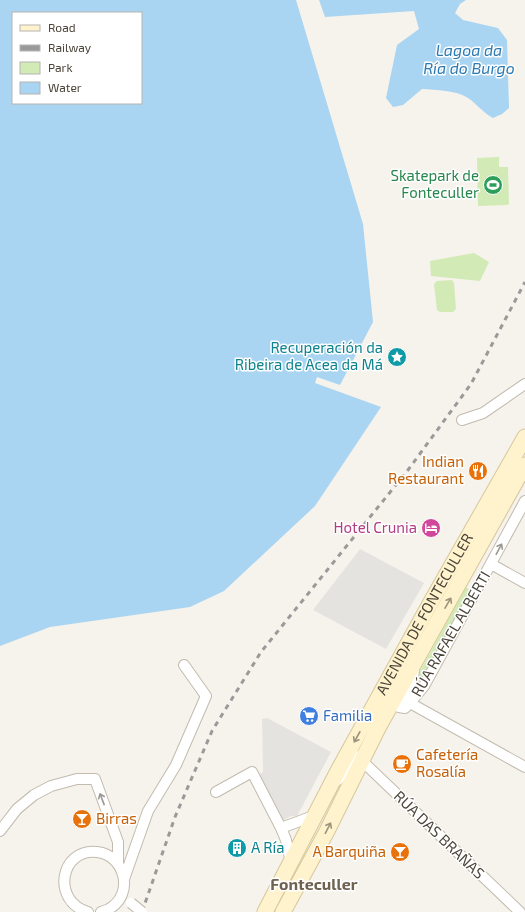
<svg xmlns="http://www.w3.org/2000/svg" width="525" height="912" viewBox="0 0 525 912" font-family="'Exo 2',sans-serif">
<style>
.green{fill:#d2eab5}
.parking{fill:#e5e3e0}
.water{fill:#a9d4f2;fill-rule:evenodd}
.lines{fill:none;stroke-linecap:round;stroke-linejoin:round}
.street-casing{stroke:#c2bbae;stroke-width:12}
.secondary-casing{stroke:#d6c79b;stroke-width:17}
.street{stroke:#fff;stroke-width:10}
.secondary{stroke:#fff3cd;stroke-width:15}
.rail{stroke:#9a9a9a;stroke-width:3;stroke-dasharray:5 5;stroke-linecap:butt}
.street-bridge-casing{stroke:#c2bbae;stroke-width:12;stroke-linecap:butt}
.street-bridge{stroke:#fff;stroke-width:10}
.oneway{stroke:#9c9892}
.oneway2{stroke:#9c937c}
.labels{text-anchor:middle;stroke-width:3;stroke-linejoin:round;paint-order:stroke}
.leisure-label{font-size:15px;fill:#27864d;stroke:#fff;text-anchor:end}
.culture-label{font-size:15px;fill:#0d838f;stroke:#fff;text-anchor:end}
.food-label{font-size:15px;fill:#c56008;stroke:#fff;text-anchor:end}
.hotel-label{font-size:15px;fill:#b23c85;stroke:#fff;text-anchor:end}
.street-label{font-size:15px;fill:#4b4439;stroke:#fff}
.shop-label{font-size:15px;fill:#366cbe;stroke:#fff;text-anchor:start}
.water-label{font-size:16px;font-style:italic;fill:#2e7ab2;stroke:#fff}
.neighbourhood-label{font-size:16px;font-weight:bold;fill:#6e6250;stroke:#fff}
</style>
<rect width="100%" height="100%" fill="#f6f3ec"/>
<path class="green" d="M 499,157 L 499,167 L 508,167 L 509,204 L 507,205 L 478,206 L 477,158 Z
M 474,253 L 489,262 L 480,281 L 431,276 L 430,261 Z
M 452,280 L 454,283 L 456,309 L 453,312 L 440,312 L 437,310 L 434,284 L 437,281 Z
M 466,587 L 470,590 L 417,686 L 419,673 Z"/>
<path class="parking" d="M 360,549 L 424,583 L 386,649 L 313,610 Z
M 267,718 L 331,752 L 297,816 L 291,816 L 280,822 L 257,776 L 263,772 L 262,719 Z"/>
<path class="water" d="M 0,0 L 296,0 L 363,224 L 373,322 L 340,385 L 317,377 L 315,383 L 381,407 L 315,506 L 224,591 L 190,607 L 50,627 L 0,646 ZM 13,13 L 141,13 L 141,103 L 13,103 Z
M 319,0 L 466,0 L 460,4 L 455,13 L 463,20 L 498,28 L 507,40 L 509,108 L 502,114 L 493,118 C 482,112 477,104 468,98 C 455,90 437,90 422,89 L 403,105 L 393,107 L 386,98 L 397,45 L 419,29 L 414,11 L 325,17 Z"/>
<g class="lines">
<defs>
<path id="street" d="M 462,420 L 483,413 L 525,384
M 491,564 L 525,583
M 393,697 L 397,695 L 405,695 L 410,703 L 405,708 L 399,707 L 397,693
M 410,703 L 424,686 L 525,501
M 410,703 L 525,767
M 410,703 L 414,670
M 358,757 L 520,912
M 338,780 L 359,756
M 216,792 L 252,772 L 281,828
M 0,831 L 17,809 L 34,795 L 51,786 L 77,779 L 95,779 L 118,842 L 118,863
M 291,863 L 286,840 L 281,828 L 316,815
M 124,879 L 148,811 L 176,765 L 206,696 L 184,665
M 88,912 C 51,901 60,848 97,852 C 125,855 135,894 109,909 C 107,910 104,911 101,912"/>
<g id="secondary">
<path id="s1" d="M 265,912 L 339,769 L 431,602 L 525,437"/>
<path d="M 283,912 L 327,831 L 379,726 L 525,465"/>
</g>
</defs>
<use href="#street" class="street-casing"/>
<use href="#secondary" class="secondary-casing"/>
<use href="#street" class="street"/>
<use href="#secondary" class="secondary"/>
<path class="rail" d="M 142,912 L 175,817 L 212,731 L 261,652 L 408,470 L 471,384 L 525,282"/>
<defs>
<path id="street-bridge" d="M 131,903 L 142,912"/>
</defs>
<use href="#street-bridge" class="street-bridge-casing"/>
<use href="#street-bridge" class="street-bridge"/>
</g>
<defs><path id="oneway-shaft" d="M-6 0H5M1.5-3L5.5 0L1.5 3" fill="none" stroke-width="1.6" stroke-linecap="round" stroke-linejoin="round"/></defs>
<g class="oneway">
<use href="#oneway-shaft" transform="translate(499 549) rotate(-62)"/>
<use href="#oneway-shaft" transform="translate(102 799) rotate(-111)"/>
</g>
<g class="oneway2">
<use href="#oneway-shaft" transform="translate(448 603) rotate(-60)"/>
<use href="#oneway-shaft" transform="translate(357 737) rotate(119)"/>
<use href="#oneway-shaft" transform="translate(328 828) rotate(-63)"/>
</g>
<defs>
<symbol id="stadium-disc" viewBox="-11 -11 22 22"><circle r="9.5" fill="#2e9e5b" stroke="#fff"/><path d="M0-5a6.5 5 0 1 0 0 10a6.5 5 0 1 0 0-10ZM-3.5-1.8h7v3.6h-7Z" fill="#fff"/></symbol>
<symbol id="sight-disc" viewBox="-11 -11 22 22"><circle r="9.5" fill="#0f9aa8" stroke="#fff"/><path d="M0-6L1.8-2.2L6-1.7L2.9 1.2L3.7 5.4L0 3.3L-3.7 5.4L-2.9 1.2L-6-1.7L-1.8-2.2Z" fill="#fff"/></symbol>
<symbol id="restaurant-disc" viewBox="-11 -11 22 22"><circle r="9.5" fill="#e8710a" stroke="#fff"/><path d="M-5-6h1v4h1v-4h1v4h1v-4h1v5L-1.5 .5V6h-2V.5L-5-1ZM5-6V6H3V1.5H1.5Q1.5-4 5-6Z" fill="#fff"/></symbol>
<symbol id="hotel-disc" viewBox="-11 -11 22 22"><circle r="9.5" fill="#d1479c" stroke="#fff"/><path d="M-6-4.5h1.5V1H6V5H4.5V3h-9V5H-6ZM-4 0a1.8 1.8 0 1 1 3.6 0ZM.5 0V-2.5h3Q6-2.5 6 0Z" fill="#fff"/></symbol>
<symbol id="supermarket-disc" viewBox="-11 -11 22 22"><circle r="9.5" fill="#3f7fe0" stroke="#fff"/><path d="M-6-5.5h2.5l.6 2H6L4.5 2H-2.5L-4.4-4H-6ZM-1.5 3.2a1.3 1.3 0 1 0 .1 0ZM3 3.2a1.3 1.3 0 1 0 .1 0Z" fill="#fff"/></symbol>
<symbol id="cafe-disc" viewBox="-11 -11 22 22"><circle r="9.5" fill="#e8710a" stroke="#fff"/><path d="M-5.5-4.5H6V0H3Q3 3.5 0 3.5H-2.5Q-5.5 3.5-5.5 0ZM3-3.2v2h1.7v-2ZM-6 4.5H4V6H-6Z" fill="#fff"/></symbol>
<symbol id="bar-disc" viewBox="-11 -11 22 22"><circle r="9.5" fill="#e8710a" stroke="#fff"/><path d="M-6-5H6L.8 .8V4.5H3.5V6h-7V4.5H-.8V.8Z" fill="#fff"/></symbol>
<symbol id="building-disc" viewBox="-11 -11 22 22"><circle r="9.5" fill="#0f9aa8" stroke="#fff"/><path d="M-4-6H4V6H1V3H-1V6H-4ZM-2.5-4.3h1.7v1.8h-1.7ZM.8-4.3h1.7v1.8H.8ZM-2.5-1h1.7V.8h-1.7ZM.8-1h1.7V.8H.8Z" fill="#fff"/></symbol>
</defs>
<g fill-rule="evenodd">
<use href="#stadium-disc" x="482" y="174" width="22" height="22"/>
<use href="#sight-disc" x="386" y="346" width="22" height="22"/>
<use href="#restaurant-disc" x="467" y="460" width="22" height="22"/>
<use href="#hotel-disc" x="420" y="517" width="22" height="22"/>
<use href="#supermarket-disc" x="298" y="705" width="22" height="22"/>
<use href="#cafe-disc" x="391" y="753" width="22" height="22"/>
<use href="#bar-disc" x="71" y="808" width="22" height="22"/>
<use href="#building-disc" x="226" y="837" width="22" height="22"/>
<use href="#bar-disc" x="389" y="841" width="22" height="22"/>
</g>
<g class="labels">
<g class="leisure-label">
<text x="479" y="181">Skatepark de<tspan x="479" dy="17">Fonteculler</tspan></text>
</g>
<g class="culture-label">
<text x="383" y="353">Recuperación da<tspan x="383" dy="17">Ribeira de Acea da Má</tspan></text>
<text x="251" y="853" text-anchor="start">A Ría</text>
</g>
<g class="food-label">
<text x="464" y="467">Indian<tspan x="464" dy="17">Restaurant</tspan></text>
<text x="416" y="760" text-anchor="start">Cafetería<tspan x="416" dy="17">Rosalía</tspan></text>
<text x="96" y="824" text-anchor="start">Birras</text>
<text x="386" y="857">A Barquiña</text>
</g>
<g class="hotel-label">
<text x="417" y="533">Hotel Crunia</text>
</g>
<g class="street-label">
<text dy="5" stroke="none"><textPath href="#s1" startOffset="338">AVENIDA DE FONTECULLER</textPath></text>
<text transform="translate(451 634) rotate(-60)" y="5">RÚA RAFAEL ALBERTI</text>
<text transform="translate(439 835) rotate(44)" y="5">RÚA DAS BRAÑAS</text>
</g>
<g class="shop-label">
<text x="323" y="721">Familia</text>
</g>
<g class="water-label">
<text x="469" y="56">Lagoa da<tspan x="469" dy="18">Ría do Burgo</tspan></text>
</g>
<g class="neighbourhood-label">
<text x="314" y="890">Fonteculler</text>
</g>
</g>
<rect x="12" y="12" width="130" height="92" fill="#ffffff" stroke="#b7b4b0"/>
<rect x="20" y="25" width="20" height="6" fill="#fff3cd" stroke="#b7b4b0"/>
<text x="48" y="32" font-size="12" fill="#4b4439">Road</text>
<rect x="20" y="45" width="20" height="6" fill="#9a9a9a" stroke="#b7b4b0"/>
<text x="48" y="52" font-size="12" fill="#4b4439">Railway</text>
<rect x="20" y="62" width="20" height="12" fill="#d2eab5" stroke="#b7b4b0"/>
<text x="48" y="72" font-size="12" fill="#4b4439">Park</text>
<rect x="20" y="82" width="20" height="12" fill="#a9d4f2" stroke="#b7b4b0"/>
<text x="48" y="92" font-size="12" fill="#4b4439">Water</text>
</svg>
